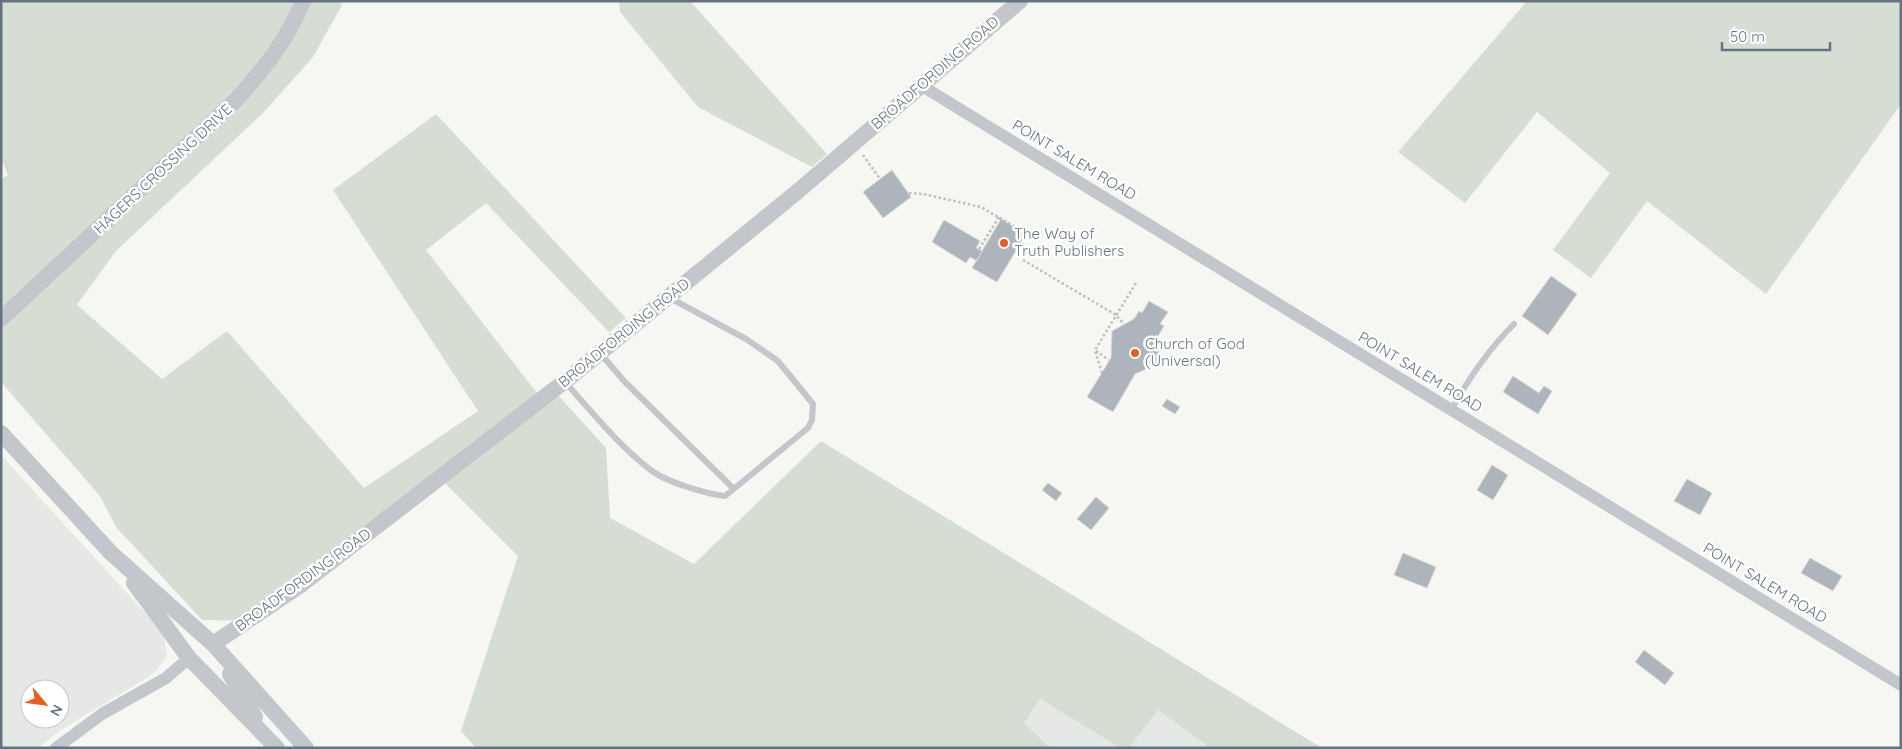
<svg xmlns="http://www.w3.org/2000/svg" width="1902" height="749" viewBox="0 0 1902 749" font-family="Quicksand,sans-serif">
<style>
.built{fill:#e6e8e6;fill-rule:evenodd}
.green{fill:#d6ddd3}
.building{fill:#aeb4bb;stroke:#d7d7d5}
.lines{fill:none;stroke-linecap:round;stroke-linejoin:round}
.path{stroke:#bdbfc1;stroke-width:2.5;stroke-dasharray:2.5 2.5;stroke-linecap:butt}
.service{stroke:#c3c6ca;stroke-width:6}
.minor{stroke:#c3c6ca;stroke-width:12}
.tertiary{stroke:#c3c6ca;stroke-width:16}
.poi-dot{fill:#e75e21;stroke:#fff;stroke-width:2}
.labels{text-anchor:middle;stroke-width:5;stroke-linejoin:round;paint-order:stroke}
.street-label{font-size:15px;fill:#647384;stroke:#fff}
.poi-label{font-size:15px;fill:#647384;stroke:#fff;text-anchor:start}
</style>
<rect width="100%" height="100%" fill="#f6f6f2"/>
<path class="built" d="M 1,455 L 156,625 L 164,637 L 167,655 L 160,666 L 150,676 L 59,731 L 38,748 L 1,748 ZM 30,689 L 60,689 L 60,719 L 30,719 Z
M 1040,699 L 1120,748 L 1051,748 L 1024,723 Z
M 1158,710 L 1210,748 L 1129,748 Z"/>
<path class="green" d="M 1,1 L 338,1 L 342,5 L 313,57 L 263,113 L 115,252 L 77,305 L 162,379 L 227,331 L 364,488 L 478,411 L 333,190 L 436,114 L 626,318 L 609,332 L 486,203 L 426,250 L 544,402 L 556,393 L 606,448 L 610,518 L 694,564 L 821,441 L 1322,748 L 1210,748 L 1158,710 L 1129,748 L 1120,748 L 1040,699 L 1024,723 L 1051,748 L 476,748 L 461,731 L 518,556 L 443,481 L 257,621 L 202,620 L 116,527 L 100,496 L 1,382 L 1,179 L 8,175 L 1,158 Z
M 619,1 L 690,1 L 827,154 L 812,167 L 698,107 L 620,12 Z
M 1527,1 L 1901,1 L 1901,104 L 1766,294 L 1647,201 L 1591,278 L 1553,250 L 1610,173 L 1537,112 L 1465,203 L 1398,152 Z"/>
<path class="building" d="M 892,170 L 911,197 L 883,218 L 863,192 Z
M 1001,219 L 1026,234 L 997,282 L 972,268 Z
M 944,220 L 980,241 L 976,248 L 982,251 L 977,261 L 970,257 L 966,263 L 932,242 Z
M 1551,276 L 1577,294 L 1548,335 L 1522,316 Z
M 1149,301 L 1168,312 L 1160,324 L 1164,326 L 1158,336 L 1159,363 L 1135,374 L 1113,412 L 1087,397 L 1111,358 L 1112,331 L 1134,319 L 1139,311 L 1142,313 Z
M 1513,376 L 1539,393 L 1544,386 L 1552,391 L 1538,414 L 1503,392 Z
M 1167,399 L 1180,407 L 1175,414 L 1162,406 Z
M 1492,465 L 1508,475 L 1493,500 L 1477,490 Z
M 1687,479 L 1712,493 L 1700,515 L 1674,501 Z
M 1048,483 L 1062,493 L 1056,501 L 1042,490 Z
M 1096,497 L 1109,508 L 1091,530 L 1077,519 Z
M 1403,553 L 1436,567 L 1427,588 L 1394,575 Z
M 1810,558 L 1842,576 L 1833,591 L 1801,573 Z
M 1644,650 L 1674,673 L 1665,685 L 1635,662 Z"/>
<g class="lines">
<path class="path" d="M 863,155 L 880,179
M 909,193 L 923,194 L 981,207 L 1036,239
M 979,249 L 999,217
M 1023,260 L 1116,315 L 1124,324
M 1096,351 L 1109,360
M 1102,373 L 1095,350 L 1136,283"/>
<path class="service" d="M 600,353 L 624,381 L 734,489
M 565,382 C 592,412 619,446 652,471 C 667,482 706,494 725,496 L 808,428 L 812,420 L 813,404 L 778,361 L 746,339 L 670,298
M 1451,410 C 1469,378 1488,350 1514,324"/>
<path class="minor" d="M 922,86 L 1901,685
M 56,748 L 102,714 L 166,678 L 189,658"/>
<path class="tertiary" d="M 1,319 L 237,99 C 266,66 286,42 303,1
M 1,433 L 111,553 L 213,644 L 306,748
M 134,583 L 189,658 L 277,748
M 213,644 L 302,584 L 569,378 L 797,192 L 1020,1
M 230,674 L 255,717"/>
</g>
<g class="poi-dot">
<circle cx="1004" cy="243" r="5"/>
<circle cx="1135" cy="353" r="5"/>
</g>
<g class="labels">
<g class="street-label">
<text transform="translate(935 73) rotate(-41)" y="5">BROADFORDING ROAD</text>
<text transform="translate(1074 160) rotate(31)" y="5">POINT SALEM ROAD</text>
<text transform="translate(163 169) rotate(-43)" y="5">HAGERS CROSSING DRIVE</text>
<text transform="translate(624 333) rotate(-39)" y="5">BROADFORDING ROAD</text>
<text transform="translate(1420 372) rotate(31)" y="5">POINT SALEM ROAD</text>
<text transform="translate(303 580) rotate(-36)" y="5">BROADFORDING ROAD</text>
<text transform="translate(1765 583) rotate(31)" y="5">POINT SALEM ROAD</text>
</g>
<g class="poi-label">
<text x="1014" y="239">The Way of<tspan x="1014" dy="17">Truth Publishers</tspan></text>
<text x="1145" y="349">Church of God<tspan x="1145" dy="17">(Universal)</tspan></text>
</g>
</g>
<rect width="1902" height="749" fill="none" stroke="#647384" stroke-width="5"/>
<g transform="translate(45 704) rotate(119)"><circle r="24" fill="#ffffff" stroke="#c1c7ce"/>
<path d="M0-4L9 19L0 12L-9 19Z" fill="#e75e21"/>
<text y="-8" font-size="14" font-weight="bold" text-anchor="middle" fill="#647384">N</text>
</g>
<path d="M1722 42v8h108v-8" fill="none" stroke="#647384" stroke-width="2.5"/>
<text x="1730" y="42" font-size="15" fill="#647384" stroke="#ffffff" stroke-width="4" paint-order="stroke">50 m</text>
</svg>
